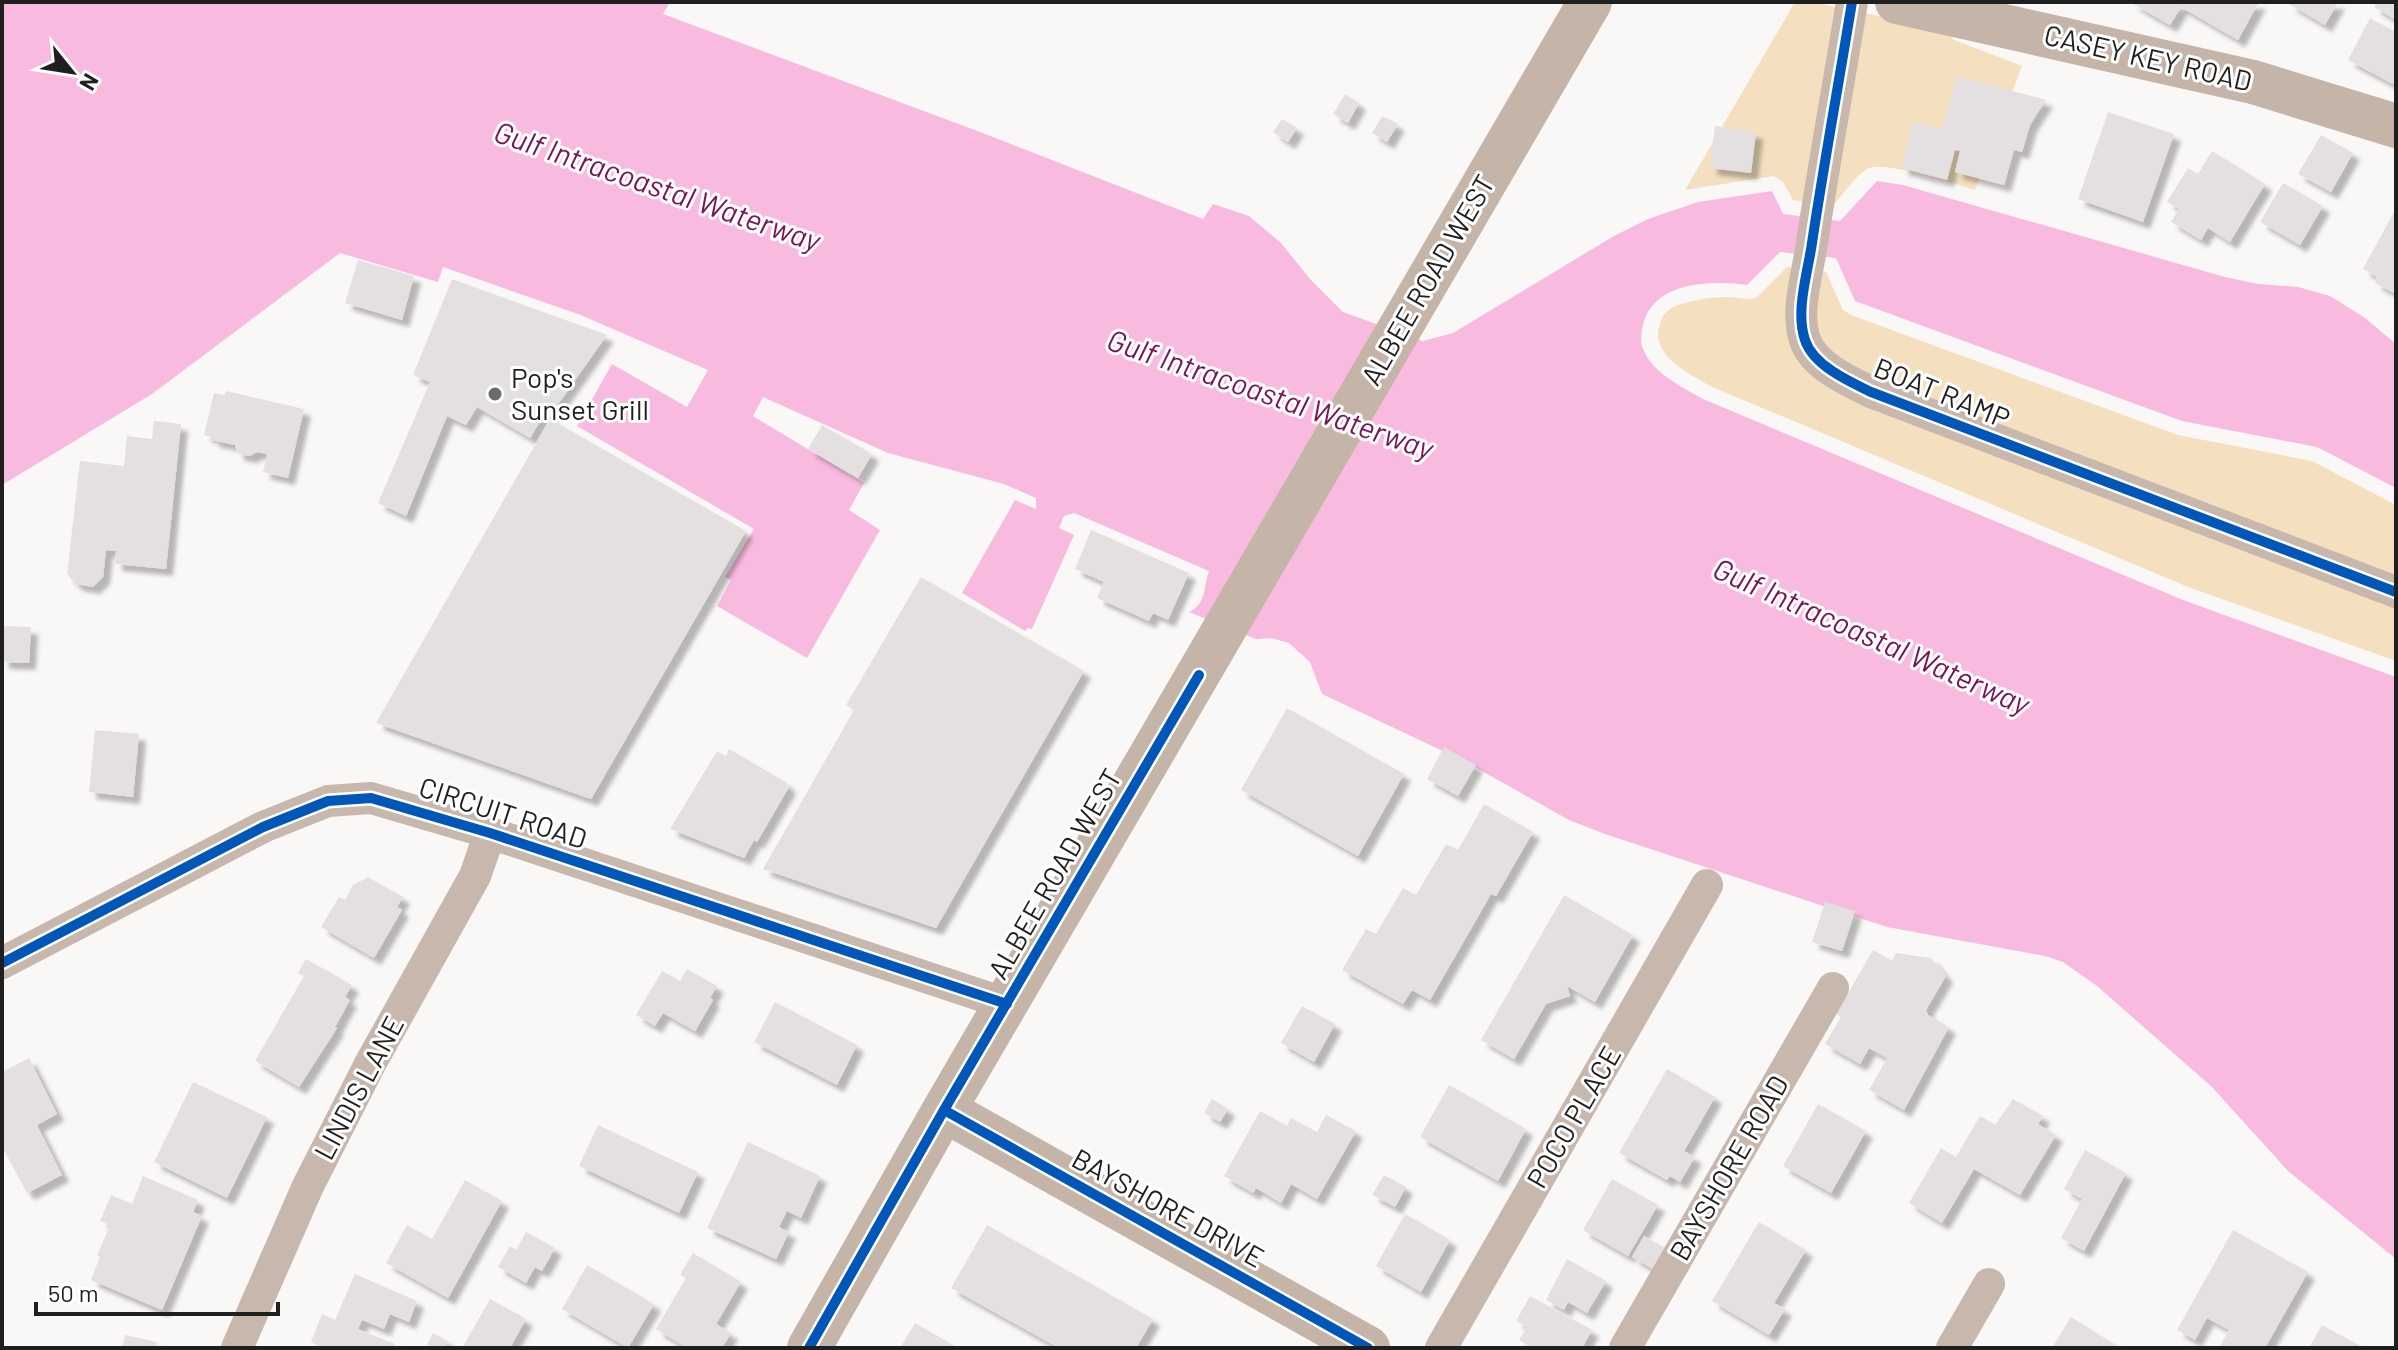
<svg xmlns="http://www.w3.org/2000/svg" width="2398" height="1350" viewBox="0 0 2398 1350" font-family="Barlow,sans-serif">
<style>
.green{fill:#f4e0bf}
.water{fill:#f8bade}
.building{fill:#e4e0e1;filter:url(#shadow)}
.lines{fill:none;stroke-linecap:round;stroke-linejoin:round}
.street{stroke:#c7b7ac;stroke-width:32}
.secondary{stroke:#c5b5a9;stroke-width:44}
.cycleway-casing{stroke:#fff;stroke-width:15}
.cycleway{stroke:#0057b8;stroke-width:10}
.poi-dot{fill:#6c6b6b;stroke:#fff;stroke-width:3}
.labels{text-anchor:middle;stroke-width:6;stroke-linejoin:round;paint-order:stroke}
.street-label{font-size:28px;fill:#201f1f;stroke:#fff}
.poi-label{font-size:28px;fill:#201f1f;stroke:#fff;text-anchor:start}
.water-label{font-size:30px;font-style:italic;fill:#7a155a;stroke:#fff}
</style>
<defs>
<filter id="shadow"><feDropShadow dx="7" dy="7" stdDeviation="2" flood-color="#0004"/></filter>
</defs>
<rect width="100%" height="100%" fill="#faf8f7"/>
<path class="green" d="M 1795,2 L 1813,2 L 1955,32 L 1952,39 L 2022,66 L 1975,190 C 1957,184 1885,161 1869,168 C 1856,174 1843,195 1833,206 L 1793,200 L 1783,182 L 1774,176 L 1685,190 Z
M 1787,267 L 1826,272 L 1843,310 L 1851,315 L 2178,435 L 2312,461 L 2396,505 L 2396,661 L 2188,587 L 1710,386 C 1688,373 1649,355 1660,324 C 1662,316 1668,309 1675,306 C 1688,301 1711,297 1725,297 C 1736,297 1745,300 1756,298 Z"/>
<path class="water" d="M 2,2 L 670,2 L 663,14 L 980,132 L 1203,219 L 1213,204 L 1249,216 L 1281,243 L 1310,279 L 1343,312 L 1423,341 L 1453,333 L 1614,236 L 1648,219 L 1698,202 L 1772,191 L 1783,214 L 1840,221 L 1877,181 L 1903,185 L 2225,277 L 2258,284 L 2298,287 L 2330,296 L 2365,318 L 2396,344 L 2396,488 L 2317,447 L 2182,421 L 1855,301 L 1836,258 L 1780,252 L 1747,285 C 1712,280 1657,281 1644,321 C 1642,328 1640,339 1642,346 C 1650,372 1682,387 1703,399 L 2183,600 L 2396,677 L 2396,1259 L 2288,1171 L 2212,1087 L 2097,986 L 2063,962 L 2045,956 L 1887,927 L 1605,834 L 1569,820 L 1464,761 L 1322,694 L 1310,662 L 1289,643 L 1271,638 L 1256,639 L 1189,612 C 1207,604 1203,586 1209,571 L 1074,513 L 1064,516 L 1059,528 L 1074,535 L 1032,629 L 1028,628 L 1025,631 L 962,593 L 1015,500 L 1036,509 L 1036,498 L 1004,484 L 888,453 L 763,397 L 753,416 L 864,483 L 849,510 L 880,530 L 807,658 L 717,606 L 731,580 L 725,577 L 754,529 L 577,426 L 612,364 L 687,407 L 708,370 L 578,314 L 443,267 L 438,282 L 340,253 L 152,394 L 2,485 Z"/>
<path class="building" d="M 2130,2 L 2259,2 L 2238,40 L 2181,7 L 2170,25 Z
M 2290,2 L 2338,2 L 2325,25 L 2289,4 Z
M 2377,2 L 2396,2 L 2396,20 L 2374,7 Z
M 2370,18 L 2396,32 L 2396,79 L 2393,84 L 2348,60 Z
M 1957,76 L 2046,100 L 2030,125 L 2022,152 L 2014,150 L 2004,185 L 1955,172 L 1960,151 L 1955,150 L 1947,180 L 1901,168 L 1913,122 L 1942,130 Z
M 1345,94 L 1359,103 L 1348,123 L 1333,114 Z
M 2108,112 L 2174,134 L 2143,222 L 2078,199 Z
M 1382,116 L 1398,124 L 1387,142 L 1372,133 Z
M 1282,119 L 1297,128 L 1288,142 L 1273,132 Z
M 1715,126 L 1756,132 L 1751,173 L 1710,168 Z
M 2321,135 L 2353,153 L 2331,192 L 2298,174 Z
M 2212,151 L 2265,184 L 2230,242 L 2208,228 L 2201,240 L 2171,222 L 2179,209 L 2167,202 L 2188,168 L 2198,174 Z
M 2283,183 L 2323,206 L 2300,245 L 2260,222 Z
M 2396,208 L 2396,294 L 2375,283 L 2377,277 L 2363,269 Z
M 358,260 L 414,276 L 402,320 L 345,303 Z
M 452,279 L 607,335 L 549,417 L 544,415 L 530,438 L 477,407 L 466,425 L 447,416 L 406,516 L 378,503 L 430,382 L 413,375 Z
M 226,391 L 304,409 L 288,478 L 263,472 L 267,454 L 257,452 L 250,456 L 238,454 L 235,445 L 212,440 L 213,437 L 204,435 L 214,393 L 225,395 Z
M 550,419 L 746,531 L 591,799 L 376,723 Z
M 154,421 L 181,424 L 166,569 L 115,564 L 116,551 L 106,550 L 103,577 L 93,587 L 76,584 L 67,574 L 80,461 L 124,466 L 127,436 L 152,439 Z
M 822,425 L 872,454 L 858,478 L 808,449 Z
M 1091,530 L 1189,573 L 1168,620 L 1153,613 L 1149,621 L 1097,598 L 1104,582 L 1075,569 Z
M 921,577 L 1084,671 L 936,928 L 763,869 L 854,710 L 846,705 Z
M 2,626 L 31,627 L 29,663 L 2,662 Z
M 1287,708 L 1404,774 L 1358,856 L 1241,790 Z
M 95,730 L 139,734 L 133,797 L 89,792 Z
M 1444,747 L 1476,765 L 1458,796 L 1427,779 Z
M 729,749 L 787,783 L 786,785 L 789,787 L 757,842 L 754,840 L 744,858 L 670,829 L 717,751 L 726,756 Z
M 1484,804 L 1533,832 L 1496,896 L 1491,894 L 1430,1000 L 1412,990 L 1403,1004 L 1342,970 L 1366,929 L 1376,934 L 1403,888 L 1416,895 L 1446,844 L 1458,850 Z
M 368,877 L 403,897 L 397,907 L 402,910 L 374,958 L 321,927 L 339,897 L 345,900 L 353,885 Z
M 1564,895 L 1633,935 L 1595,1002 L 1567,986 L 1570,996 L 1546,1004 L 1514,1059 L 1481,1040 Z
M 1825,902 L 1855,911 L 1842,951 L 1812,942 Z
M 1873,950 L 1892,961 L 1896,953 L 1931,958 L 1946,976 L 1926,1010 L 1928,1015 L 1949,1027 L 1904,1110 L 1869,1090 L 1887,1058 L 1869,1048 L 1860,1064 L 1825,1044 L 1841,1017 L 1836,1014 Z
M 306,959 L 352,985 L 345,997 L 350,1000 L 335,1027 L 337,1028 L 299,1087 L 255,1061 L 304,976 L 298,973 Z
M 687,969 L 717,986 L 710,998 L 713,1000 L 695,1031 L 663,1013 L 655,1026 L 636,1015 L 662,971 L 680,981 Z
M 775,1002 L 857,1045 L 837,1085 L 754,1042 Z
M 1302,1006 L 1335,1024 L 1314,1062 L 1281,1043 Z
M 29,1058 L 57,1114 L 37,1125 L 62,1175 L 27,1193 L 2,1146 L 2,1072 Z
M 1667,1069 L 1715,1097 L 1684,1151 L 1695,1157 L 1680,1182 L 1670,1176 L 1667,1180 L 1619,1153 Z
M 193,1082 L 267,1117 L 227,1198 L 154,1162 Z
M 1449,1085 L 1526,1129 L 1498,1181 L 1420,1137 Z
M 1212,1099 L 1228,1109 L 1220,1122 L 1204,1113 Z
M 2013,1099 L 2043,1116 L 2038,1124 L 2056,1135 L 2020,1195 L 1974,1169 L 1942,1223 L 1909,1203 L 1941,1148 L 1956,1157 L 1980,1116 L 1995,1125 Z
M 1818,1104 L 1866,1131 L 1831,1193 L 1783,1166 Z
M 1260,1111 L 1287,1126 L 1291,1118 L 1317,1132 L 1326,1115 L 1356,1131 L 1317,1199 L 1291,1184 L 1281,1203 L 1256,1188 L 1253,1193 L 1224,1176 Z
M 598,1125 L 698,1172 L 679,1213 L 579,1166 Z
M 748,1142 L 820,1176 L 801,1218 L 787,1211 L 779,1227 L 789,1232 L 776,1259 L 707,1228 Z
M 2085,1150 L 2126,1173 L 2084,1251 L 2061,1238 L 2082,1199 L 2064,1189 Z
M 1384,1175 L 1406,1187 L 1395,1207 L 1372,1195 Z
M 143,1176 L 198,1200 L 193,1212 L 202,1216 L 162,1310 L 91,1280 L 100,1257 L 97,1256 L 110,1225 L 100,1221 L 111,1195 L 132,1204 Z
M 1612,1179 L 1658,1205 L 1628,1256 L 1583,1230 Z
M 465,1180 L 502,1201 L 448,1298 L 386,1263 L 407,1225 L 432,1239 Z
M 1405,1214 L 1450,1240 L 1421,1292 L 1376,1266 Z
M 1759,1222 L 1806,1250 L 1774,1303 L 1785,1309 L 1769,1335 L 1712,1301 Z
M 987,1225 L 1153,1319 L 1136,1348 L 1059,1348 L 951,1288 Z
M 2233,1230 L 2308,1272 L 2265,1348 L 2219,1348 L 2229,1330 L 2207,1318 L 2195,1340 L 2177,1330 Z
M 526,1232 L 555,1248 L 542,1271 L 535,1267 L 526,1283 L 498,1267 L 510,1246 L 516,1250 Z
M 1644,1236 L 1665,1248 L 1653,1269 L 1632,1257 Z
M 693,1253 L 741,1282 L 716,1324 L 731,1333 L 722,1348 L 687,1348 L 656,1329 L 686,1278 L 680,1275 Z
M 1567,1259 L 1606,1281 L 1587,1313 L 1568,1302 L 1564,1310 L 1546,1300 Z
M 587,1265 L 654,1304 L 628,1348 L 562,1309 Z
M 355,1274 L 417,1301 L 409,1322 L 390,1314 L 384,1329 L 362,1320 L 358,1329 L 395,1344 L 393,1348 L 325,1348 L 311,1342 L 322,1314 L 335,1320 Z
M 1530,1296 L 1592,1330 L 1582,1348 L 1532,1348 L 1519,1340 L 1527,1327 L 1516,1321 Z
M 490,1299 L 526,1319 L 510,1348 L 462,1348 Z
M 2071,1317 L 2114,1344 L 2112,1348 L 2052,1348 Z
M 915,1323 L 958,1348 L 900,1348 Z
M 2322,1325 L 2364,1348 L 2309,1348 Z
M 433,1333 L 448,1341 L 445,1348 L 427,1345 Z
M 125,1335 L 157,1342 L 156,1348 L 122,1348 Z"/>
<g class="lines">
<path class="street" d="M 1852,2 C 1839,82 1824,163 1812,243 C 1808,272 1795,311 1805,340 C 1813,365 1848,381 1871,392 L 2396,592
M 2,963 L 263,827 L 328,801 L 371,798 L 490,833 L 1007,1004
M 237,1348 L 308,1186 L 370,1064 L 475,876 L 490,833
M 1441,1348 L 1707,885
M 1625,1348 L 1833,988
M 1952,1348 L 1989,1284"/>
<path class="secondary" d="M 1897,2 L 2253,82 L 2396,126
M 944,1110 L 1368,1348
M 809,1348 L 944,1110 L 1590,2"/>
<defs>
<path id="cycleway" d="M 1852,2 C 1839,82 1824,163 1812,243 C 1808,272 1795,311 1805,340 C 1813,365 1848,381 1871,392 L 2396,592
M 2,963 L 263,827 L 328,801 L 371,798 L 490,833 L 1007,1004
M 944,1110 L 1368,1348
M 809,1348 L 944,1110 L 1199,675"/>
</defs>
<use href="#cycleway" class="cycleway-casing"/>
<use href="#cycleway" class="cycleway"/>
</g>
<circle class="poi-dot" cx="495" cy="394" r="8"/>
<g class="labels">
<g class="street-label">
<text transform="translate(2148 58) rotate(13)" y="10">CASEY KEY ROAD</text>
<text transform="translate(1428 280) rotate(-60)" y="10">ALBEE ROAD WEST</text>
<text transform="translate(1942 393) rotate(22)" y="10">BOAT RAMP</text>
<text transform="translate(503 813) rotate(18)" y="10">CIRCUIT ROAD</text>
<text transform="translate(1055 874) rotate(-60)" y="10">ALBEE ROAD WEST</text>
<text transform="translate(359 1088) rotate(-62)" y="10">LINDIS LANE</text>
<text transform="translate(1574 1117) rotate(-60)" y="10">POCO PLACE</text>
<text transform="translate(1729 1168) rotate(-60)" y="10">BAYSHORE ROAD</text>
<text transform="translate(1168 1208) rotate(29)" y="10">BAYSHORE DRIVE</text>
</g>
<g class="poi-label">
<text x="511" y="388">Pop's<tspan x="511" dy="32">Sunset Grill</tspan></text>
</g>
<g class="water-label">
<text transform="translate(657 187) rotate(19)" y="10">Gulf Intracoastal Waterway</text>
<text transform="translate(1270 395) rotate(19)" y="10">Gulf Intracoastal Waterway</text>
<text transform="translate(1871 637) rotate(24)" y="10">Gulf Intracoastal Waterway</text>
</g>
</g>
<rect width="2398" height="1350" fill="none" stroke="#201f1f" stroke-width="8"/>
<g transform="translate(72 72) rotate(120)" stroke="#ffffff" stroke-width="6" paint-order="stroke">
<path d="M0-6L14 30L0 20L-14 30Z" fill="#201f1f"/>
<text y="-12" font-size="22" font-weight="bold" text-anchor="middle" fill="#201f1f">N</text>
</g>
<path d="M36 1302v12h242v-12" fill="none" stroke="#201f1f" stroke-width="4"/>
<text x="48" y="1302" font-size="24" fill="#201f1f" stroke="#ffffff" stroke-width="6" paint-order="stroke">50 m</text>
</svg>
